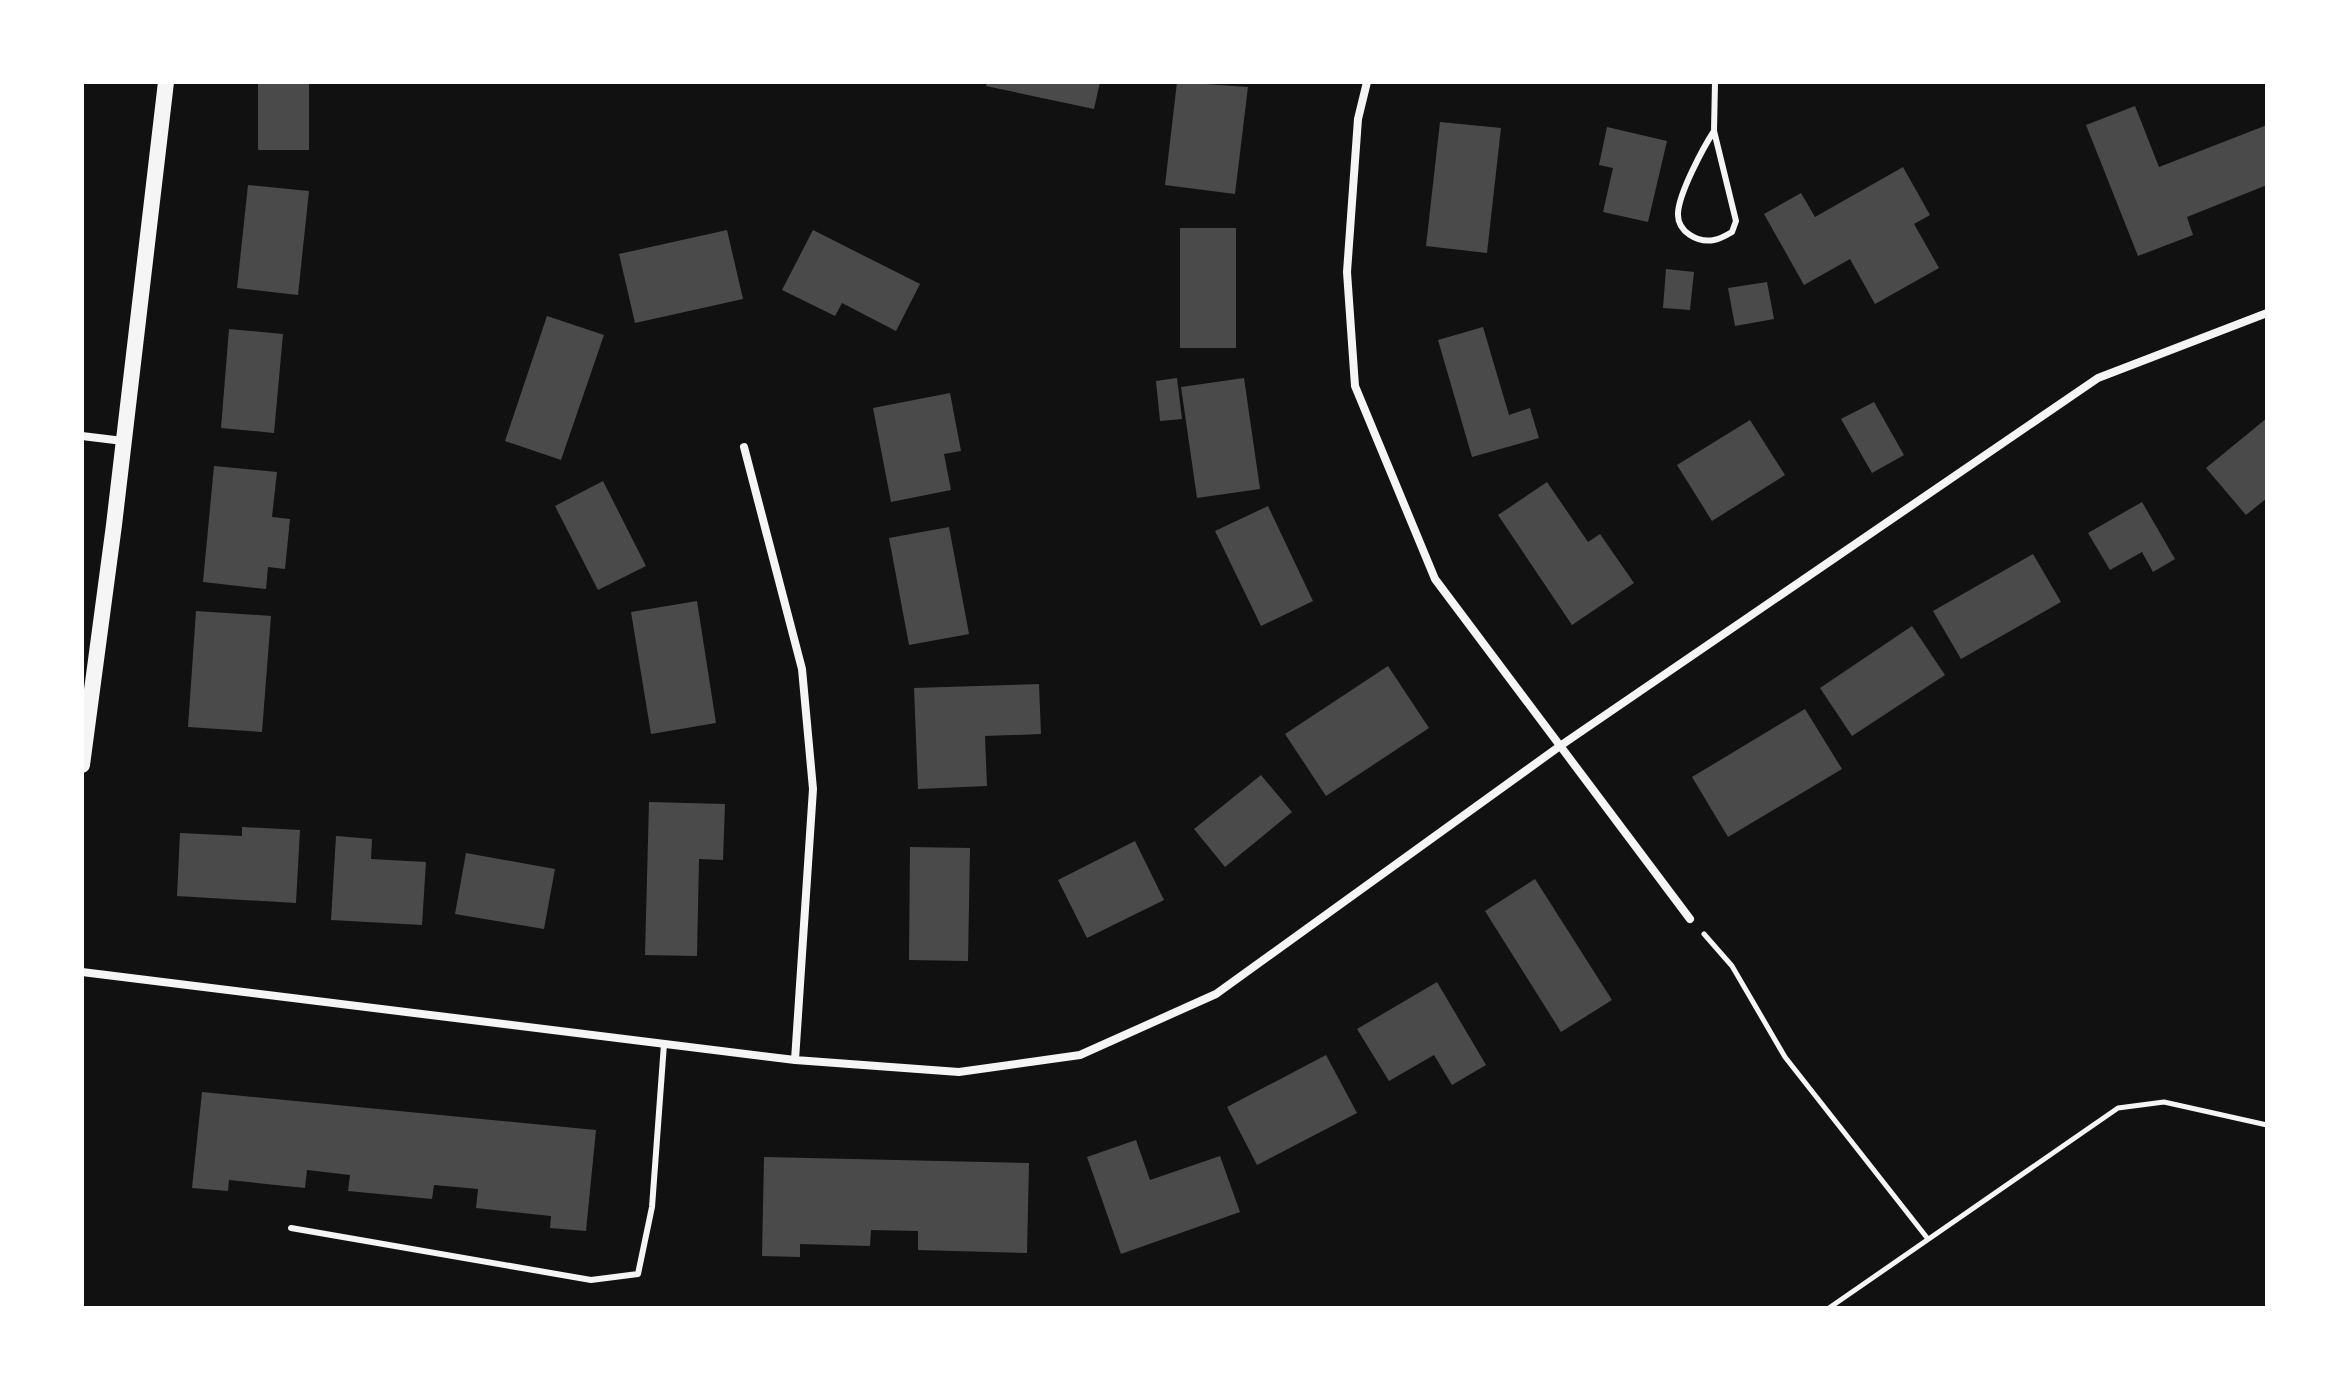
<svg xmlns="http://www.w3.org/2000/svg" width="2349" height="1390" viewBox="0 0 2349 1390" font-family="'Work Sans',sans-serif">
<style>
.building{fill:#4a4a4a}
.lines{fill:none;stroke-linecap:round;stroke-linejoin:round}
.path{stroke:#f5f5f5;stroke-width:5}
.service{stroke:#f5f5f5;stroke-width:6}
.minor{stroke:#f5f5f5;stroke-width:8}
.secondary{stroke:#f5f5f5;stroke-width:16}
</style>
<rect width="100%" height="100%" fill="#111"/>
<path class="building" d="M 258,82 L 309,82 L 309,150 L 258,150 Z
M 987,82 L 1100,82 L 1094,109 L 986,86 Z
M 1177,82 L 1248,87 L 1235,194 L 1165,185 Z
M 2135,106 L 2159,167 L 2267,125 L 2267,185 L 2187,217 L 2193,235 L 2138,256 L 2086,125 Z
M 1440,122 L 1501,128 L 1487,253 L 1426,246 Z
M 1607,127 L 1667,141 L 1648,222 L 1603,212 L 1613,168 L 1599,165 Z
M 1903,167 L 1930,215 L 1914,224 L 1939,268 L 1875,304 L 1850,259 L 1804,285 L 1764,214 L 1801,193 L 1815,217 Z
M 248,185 L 309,191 L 298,295 L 237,288 Z
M 1180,228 L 1236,228 L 1236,348 L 1180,348 Z
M 727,230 L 743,299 L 635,323 L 619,254 Z
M 813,230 L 920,284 L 896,331 L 842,303 L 835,316 L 782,290 Z
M 1666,269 L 1694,272 L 1690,310 L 1663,308 Z
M 1767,282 L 1774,319 L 1735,326 L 1728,288 Z
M 547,316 L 604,335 L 561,460 L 505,441 Z
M 1483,327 L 1509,415 L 1530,408 L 1539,438 L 1472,457 L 1438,340 Z
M 229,329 L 283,334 L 274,433 L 221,428 Z
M 1177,378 L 1182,419 L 1160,421 L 1156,381 Z
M 1244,378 L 1260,489 L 1197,498 L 1181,387 Z
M 950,393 L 961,451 L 944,454 L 951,490 L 891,502 L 873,408 Z
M 1874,402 L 1904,455 L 1872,473 L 1841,419 Z
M 2267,418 L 2267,498 L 2246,515 L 2206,468 Z
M 1750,420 L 1785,475 L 1712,521 L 1677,465 Z
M 214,466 L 277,472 L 272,517 L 290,519 L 285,569 L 268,567 L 266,589 L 203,582 Z
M 603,481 L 646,566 L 598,590 L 555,506 Z
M 1547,482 L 1588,542 L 1600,534 L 1634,583 L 1572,625 L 1498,515 Z
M 2142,502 L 2175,559 L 2153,572 L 2142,552 L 2110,570 L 2088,533 Z
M 1268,506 L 1313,601 L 1261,626 L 1215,531 Z
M 949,527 L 969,634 L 909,645 L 889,538 Z
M 2033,554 L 2061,602 L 1961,659 L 1933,611 Z
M 697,601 L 716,723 L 651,734 L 631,612 Z
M 196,611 L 271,616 L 262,732 L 188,727 Z
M 1912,626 L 1945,675 L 1852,736 L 1820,688 Z
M 1388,666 L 1429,728 L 1326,796 L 1285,734 Z
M 1039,684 L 1041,734 L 985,736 L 987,786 L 918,789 L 914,688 Z
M 1805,709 L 1842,769 L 1728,837 L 1692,777 Z
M 1261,775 L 1292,812 L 1225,867 L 1194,829 Z
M 649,802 L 725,804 L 723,860 L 699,859 L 697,956 L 645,955 Z
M 242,827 L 300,830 L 296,903 L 177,896 L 180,833 L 242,836 Z
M 336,836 L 372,839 L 371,859 L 426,862 L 422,925 L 331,920 Z
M 1135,841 L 1164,900 L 1087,938 L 1058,880 Z
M 910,847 L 970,848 L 968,961 L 909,960 Z
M 466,853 L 555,869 L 544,929 L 455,914 Z
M 1535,879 L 1612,1000 L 1561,1032 L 1485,911 Z
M 1437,982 L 1486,1065 L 1452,1085 L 1434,1055 L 1389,1081 L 1357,1029 Z
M 1326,1055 L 1357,1113 L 1257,1165 L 1227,1107 Z
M 202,1092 L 596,1130 L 586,1231 L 550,1228 L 551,1216 L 476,1208 L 478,1189 L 434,1185 L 432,1199 L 348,1191 L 350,1175 L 307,1170 L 305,1188 L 229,1180 L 228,1191 L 192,1188 Z
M 1136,1140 L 1150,1180 L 1220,1156 L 1240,1212 L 1121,1254 L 1087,1157 Z
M 764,1157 L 1029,1163 L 1027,1253 L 918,1250 L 918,1231 L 871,1230 L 870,1246 L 800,1244 L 800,1257 L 762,1256 Z"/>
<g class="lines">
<path class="path" d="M 1704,934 L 1732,966 L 1785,1057 L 1928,1239
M 1829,1308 L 2118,1108 L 2164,1102 L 2267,1125"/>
<path class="service" d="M 1714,131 C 1703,148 1679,193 1678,213 C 1677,232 1698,243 1714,240 C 1720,239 1727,235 1732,232 L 1736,221 L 1714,131 L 1715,82
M 291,1228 L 591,1280 L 638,1274 L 652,1207 L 664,1044"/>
<path class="minor" d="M 1367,82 L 1358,119 L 1347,272 L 1355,386 L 1435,579 L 1690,919
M 82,436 L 123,441
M 744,447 L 802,669 L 813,789 L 795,1060
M 82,972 L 795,1060 L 959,1072 L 1080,1055 L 1216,994 L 1560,746 L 2098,378 L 2267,313"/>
<path class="secondary" d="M 82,765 L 114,525 L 166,82"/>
</g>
<rect width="2349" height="1390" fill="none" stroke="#ffffff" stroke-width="168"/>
</svg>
